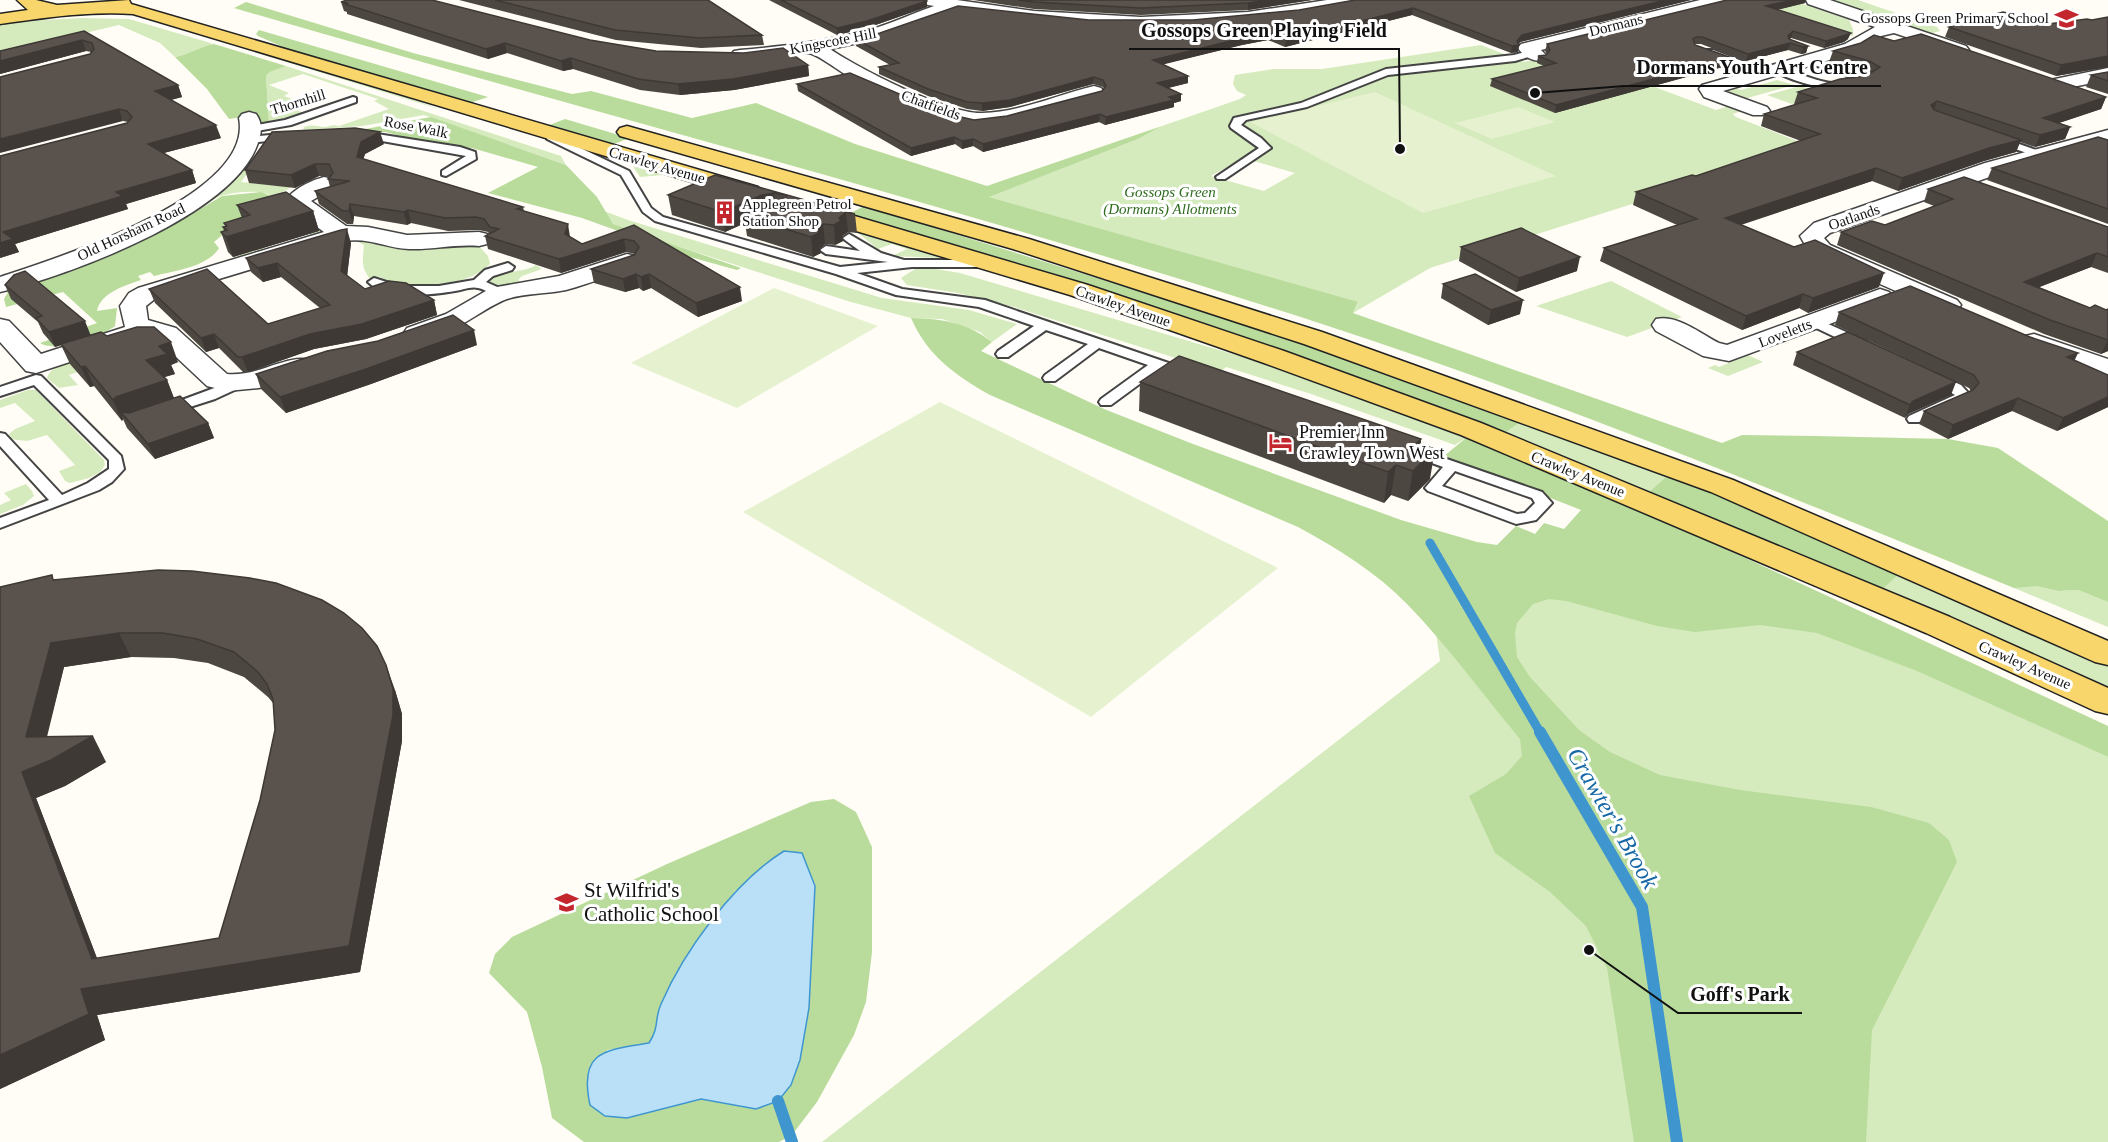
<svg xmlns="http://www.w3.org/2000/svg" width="2108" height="1142" viewBox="0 0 2108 1142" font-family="Georgia,serif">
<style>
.green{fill:#d5ebbd;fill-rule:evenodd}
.forest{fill:#b9dc9c;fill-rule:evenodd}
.pitch{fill:#e6f2cf}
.water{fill:#b9e0f7;stroke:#3f96cf;stroke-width:1.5}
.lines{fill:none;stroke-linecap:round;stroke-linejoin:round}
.stream-far1{stroke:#3f96cf;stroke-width:9}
.stream{stroke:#3f96cf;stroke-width:12}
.service-casing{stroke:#444;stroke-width:4}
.minor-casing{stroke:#444;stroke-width:3}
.tertiary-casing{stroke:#444;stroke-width:3}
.primary-casing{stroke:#222;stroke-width:3}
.service{fill:#fff;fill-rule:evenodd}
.minor{fill:#fff;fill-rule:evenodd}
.tertiary{fill:#fff;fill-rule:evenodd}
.primary{fill:#f9d66b;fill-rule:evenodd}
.wall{fill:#4d4742;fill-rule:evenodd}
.shaded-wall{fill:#3f3936}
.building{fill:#5a524d;stroke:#3f3936;stroke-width:1.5;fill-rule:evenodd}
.labels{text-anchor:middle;stroke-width:6;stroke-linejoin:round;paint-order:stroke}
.far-poi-label{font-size:15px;fill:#111;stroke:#fff;text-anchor:end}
.far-street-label{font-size:15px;fill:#111;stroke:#fff}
.far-park-label{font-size:15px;font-style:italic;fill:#2f6b1f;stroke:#fff}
.poi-label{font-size:18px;fill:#111;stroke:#fff;text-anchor:start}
.near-poi-label{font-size:21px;fill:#111;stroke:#fff;text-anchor:start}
.near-water-label{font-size:24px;font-style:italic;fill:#1768a6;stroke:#fff}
.leader{fill:none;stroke:#111;stroke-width:2}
.callout-dot{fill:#111;stroke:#fff;stroke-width:2}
.callout-label{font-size:20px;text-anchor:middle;font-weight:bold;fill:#111;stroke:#fff;stroke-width:6;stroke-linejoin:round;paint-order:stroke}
</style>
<rect width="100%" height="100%" fill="#fffdf5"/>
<path class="green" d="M 1749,0 L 1791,0 L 1849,20 L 1853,29 L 1853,36 L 1746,2 Z
M 1820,0 L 1858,0 L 1937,27 L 1940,31 L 1929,34 Z
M 136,13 L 363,82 L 442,110 L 131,14 Z
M 83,18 L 129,19 L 214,44 C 200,47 190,54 175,57 L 160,43 L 119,25 L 0,53 L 0,22 Z
M 1481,45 L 1524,62 L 1553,55 L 1551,48 L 1716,110 L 1735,104 L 1748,109 L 1733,114 L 1736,117 L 1812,147 L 1430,268 L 1353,313 L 1358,303 L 988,197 L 1138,139 L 1162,126 L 1240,99 L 1246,95 L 1237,91 L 1233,84 L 1235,75 L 1273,69 L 1322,69 ZM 1243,158 L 1295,173 L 1264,191 L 1211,176 Z
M 286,66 L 561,156 L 566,165 L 424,115 L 362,126 L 303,130 L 304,127 C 313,124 315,126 324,127 C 330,127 332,124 339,126 L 389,109 L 374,101 L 378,99 L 303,74 L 269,85 L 289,93 L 284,96 L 310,105 L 297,110 L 302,113 L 269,123 L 266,76 L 270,72 Z
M 1777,80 L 1794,85 L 1740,100 L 1723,92 L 1722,88 L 1728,86 L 1741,90 Z
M 1800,86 L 1826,94 L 1792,104 L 1767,95 Z
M 258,155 L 255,163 L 241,182 L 291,187 L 283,192 L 283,200 L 320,228 L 322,231 L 315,238 L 257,255 L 233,257 L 263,248 L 267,251 L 305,240 L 312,232 L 298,221 L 291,222 L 281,215 L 280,202 C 267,188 241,191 224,195 C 211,198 179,222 164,229 C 113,254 60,274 7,294 L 6,291 L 11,288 C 86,259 206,224 252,157 Z
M 639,163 L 943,255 L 939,258 L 892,256 L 907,249 L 892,244 L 878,249 L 858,233 L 663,175 L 640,177 L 632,165 Z
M 604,211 L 628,220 L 882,298 L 969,310 L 1017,324 L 992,342 L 980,332 L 942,319 L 911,318 L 851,302 L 624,229 L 613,224 Z
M 355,240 L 478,245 L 488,256 L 490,264 C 469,286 404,297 380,277 L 371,280 C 360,267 363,260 364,245 Z
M 536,265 L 542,269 L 522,276 L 518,280 L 521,283 L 501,287 L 489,283 L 488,278 C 503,270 521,274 536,265 Z
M 930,268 L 960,273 L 1256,361 L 1466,438 L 1455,445 L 1311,394 L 1226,367 L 1220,372 L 1014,307 L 958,293 L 907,285 L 901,278 L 915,269 Z
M 1611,281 L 1682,317 L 1627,337 L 1536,306 Z
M 109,348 L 99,365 L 69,375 L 78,385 L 59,388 L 47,378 C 52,360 92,353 109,348 Z
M 1748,355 L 1763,362 L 1728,376 L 1708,368 L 1715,365 L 1719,367 Z
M 28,390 L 36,390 L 104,460 L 105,465 L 100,472 L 89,478 L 70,483 L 65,481 L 59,471 L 75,465 L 47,435 L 27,441 L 10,439 L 9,434 L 15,429 L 35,421 L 15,403 L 0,408 L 0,400 Z
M 1519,423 L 1668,475 L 1648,493 L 1502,435 Z
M 26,484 L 32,491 L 34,496 L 23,505 L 0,514 L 0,505 L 11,500 L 4,493 Z
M 1425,555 L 1671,559 L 2108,757 L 2108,1142 L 822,1142 L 1440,661 Z
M 1900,573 L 2108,665 L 2108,692 L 1882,590 Z
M 2023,586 L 2036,586 L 2058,591 L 2078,590 L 2108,602 L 2108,627 L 2014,588 Z"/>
<path class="forest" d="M 246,2 L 413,53 L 572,94 L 591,91 L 692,118 L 756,103 L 855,144 L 987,186 L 1162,126 L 1138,139 L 989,197 L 1358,302 L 1353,313 L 1722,443 L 1742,435 L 1816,436 L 1948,439 L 1998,448 L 2108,521 L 2108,602 L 2078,590 L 2058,591 L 2036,586 L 2014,588 C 1784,494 1555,400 1319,323 C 961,207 596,114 234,8 Z
M 259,30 L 488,97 L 470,103 L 290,50 L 258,36 L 256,34 Z
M 214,44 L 286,66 L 270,72 L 266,76 L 269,123 L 260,124 L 255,115 L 229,119 L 207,89 L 175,57 C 190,54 199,47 214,44 Z
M 431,117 L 566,165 L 597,197 L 613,224 L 741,268 L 737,270 L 690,257 L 582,218 L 488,193 L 538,167 L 472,148 L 429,144 L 386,132 L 354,131 Z
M 565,119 L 629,138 L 612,145 L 547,126 Z
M 261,192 L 278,199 L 221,236 L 214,242 L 219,248 C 208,267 173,271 154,276 L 150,272 L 138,276 L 141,280 C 126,285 100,293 97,311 L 117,308 L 115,326 C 101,337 55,353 40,343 L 97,323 L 63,292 L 6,307 L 4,299 L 7,294 L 140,240 L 190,215 L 222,196 Z
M 864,206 L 1262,329 L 1519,423 L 1502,435 L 847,215 Z
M 911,318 C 942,319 967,322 992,342 L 981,351 L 1104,409 L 1193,444 L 1401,520 L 1477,542 L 1497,545 L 1516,526 L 1535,534 L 1544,523 L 1564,529 L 1581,510 L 1444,456 L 1466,438 L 1694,534 L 2108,726 L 2108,757 L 1917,671 L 1817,633 L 1760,625 L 1695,632 L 1657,626 L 1566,601 L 1549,599 L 1533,604 L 1517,623 L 1515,633 L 1517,657 L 1530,677 L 1579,730 L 1610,752 L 1660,775 L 1740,790 L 1871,807 L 1929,823 L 1949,840 L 1957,862 L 1872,1030 L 1866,1142 L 1634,1142 L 1607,968 L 1586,926 L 1550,892 L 1495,853 L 1469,796 L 1506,774 L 1522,756 L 1520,739 C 1483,695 1448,646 1407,604 C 1376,572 1338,549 1298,527 L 990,395 C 956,376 926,354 911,318 Z
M 1668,475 L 1875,561 L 1900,573 L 1882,590 L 1648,493 Z
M 834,799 L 856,812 L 872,847 L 872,952 L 866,1002 L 854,1035 L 817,1102 L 792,1135 L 779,1142 L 584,1142 L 552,1118 L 542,1067 L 527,1012 L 489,973 L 495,954 L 512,937 L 667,864 L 811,802 ZM 736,890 L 809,1008 L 800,1060 L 791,1085 L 756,1109 L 701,1099 L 627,1118 L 605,1116 L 607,1050 L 649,1044 L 657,1031 L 660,1006 L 688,955 Z"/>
<path class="pitch" d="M 1375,92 L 1556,176 L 1423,213 L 1250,122 Z
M 1518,107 L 1555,122 L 1492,139 L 1455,123 Z
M 774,288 L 878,326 L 737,408 L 631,363 Z
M 940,402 L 1278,568 L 1091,717 L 743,512 Z"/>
<path class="water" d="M 784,851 L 802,853 L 815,886 L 809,1008 L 800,1060 L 791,1085 L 778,1101 L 756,1109 L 701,1099 L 627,1118 L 605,1116 L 590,1105 C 578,1050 606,1050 649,1043 C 660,1026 654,1019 661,1004 C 684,951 734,882 784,851 Z"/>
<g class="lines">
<path class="stream-far1" d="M 1430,543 L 1541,734"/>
<path class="stream" d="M 1540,732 L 1642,907 L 1677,1142
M 778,1101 L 792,1142"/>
<defs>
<path id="service" d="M 1532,50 L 1537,53 L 1535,55 L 1515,61 L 1388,75 L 1307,107 L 1246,120 L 1241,125 L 1261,138 L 1271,148 L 1225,179 L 1217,179 L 1216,177 L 1259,148 L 1231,128 L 1230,126 L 1234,118 L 1301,103 L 1386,69 L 1514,55 Z
M 1707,50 L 1713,50 L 1771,72 L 1763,74 L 1707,54 Z
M 1805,58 L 1865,75 L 1871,81 C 1850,98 1792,84 1772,69 L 1777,66 C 1804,74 1831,91 1860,80 L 1805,62 Z
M 353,97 L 356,98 L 356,102 L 291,125 L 251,132 L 246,129 L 251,126 L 285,120 Z
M 358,131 L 460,147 L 475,152 L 476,159 L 446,176 L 442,175 L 442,171 L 466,156 L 354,136 L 353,134 Z
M 291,133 L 295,134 L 295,138 L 250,143 L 245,140 L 250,137 Z
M 551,134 L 629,171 L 651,208 L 663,217 L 840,267 L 888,262 L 826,254 L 820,250 L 826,246 L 860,251 L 845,240 L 843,238 L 849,234 L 881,253 L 904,260 L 986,260 L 986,266 L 982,267 L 912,267 L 857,273 L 902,289 L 985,300 L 1189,370 L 1191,373 L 1184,377 L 1160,369 L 1111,405 L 1101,405 L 1099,402 L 1101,399 L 1148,365 L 1099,348 L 1055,381 L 1045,381 L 1043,378 L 1045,375 L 1088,344 L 1046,330 L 1008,357 L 998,357 L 996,354 L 998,351 L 1034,326 L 979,307 L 896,295 L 836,274 L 655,221 L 643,212 L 621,175 L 547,139 L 547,135 Z
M 1999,137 L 2042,152 L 2043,154 L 2038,157 L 1995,142 L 1994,140 Z
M 508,263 L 514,267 L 512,270 L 493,276 L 486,282 L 504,290 L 506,293 L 504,296 C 494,298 488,290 478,288 C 471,286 462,290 455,291 C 432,295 386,300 368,282 L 374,278 L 399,286 L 439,286 L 474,280 L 485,270 Z
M 1815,318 L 1866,341 L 1868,344 L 1866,347 L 1856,347 L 1810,325 L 1809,322 Z
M 1934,373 L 1961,385 L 1971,396 L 1919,422 L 1909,422 L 1907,419 L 1909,416 L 1955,395 L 1929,380 L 1927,377 Z
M 36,375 L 41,376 L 121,456 L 124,469 L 112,482 L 99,490 L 0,528 L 0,518 L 49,500 L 0,446 L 0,433 L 5,434 L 62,495 L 88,483 L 109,469 L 109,460 L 34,385 L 0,396 L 0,387 Z
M 236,380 L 243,384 L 241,387 L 215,399 L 168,414 L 161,410 L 163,407 Z
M 1412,447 L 1542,492 L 1552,503 L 1536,520 L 1516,524 L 1428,491 L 1425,488 L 1443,467 L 1407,454 L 1405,451 ZM 1455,471 L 1532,498 L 1535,503 L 1525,513 L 1517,514 L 1442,486 Z"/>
<path id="minor" d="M 954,0 L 962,5 L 960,9 C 918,27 875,40 830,49 C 860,69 947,114 982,113 C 1020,112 1057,95 1094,86 L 1101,88 L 1104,92 L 1101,96 C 1064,106 1014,128 976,125 C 938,122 882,94 848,76 C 839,71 816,53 808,53 C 790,52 760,59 740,60 L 734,59 L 731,55 L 734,51 L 740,50 C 785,46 829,41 872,29 C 899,21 928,6 954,0 Z
M 1700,0 L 1728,0 L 1726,4 L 1541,50 L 1547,56 L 1544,60 C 1534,63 1524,57 1518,48 L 1521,44 Z
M 1806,0 L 1830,0 L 1966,46 L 1969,50 L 1966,54 L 1960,55 L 1894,33 L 1881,36 L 1857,52 L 1723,91 L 1767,107 L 1770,111 L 1767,115 L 1753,115 L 1704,97 L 1699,89 L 1702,85 L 1845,44 L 1875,27 L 1808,4 Z
M 2108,68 L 2108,80 L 2057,90 L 2050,88 L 2047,84 L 2050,80 Z
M 249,112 L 256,114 C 264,125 261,136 256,148 C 227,217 70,275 0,292 L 0,277 C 57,258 255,196 239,118 L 242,114 Z
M 2108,130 L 2108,142 L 2001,173 L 1830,233 L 1824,238 L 1830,245 L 1957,300 L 1961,305 L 1957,310 L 1948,313 L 1939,310 L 1814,255 L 1808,250 L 1800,236 L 1814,223 L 1985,163 Z
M 324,177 L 332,179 L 335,184 L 332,189 L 311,201 L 346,226 L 368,227 L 407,235 L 479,232 L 487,234 L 491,239 L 487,244 L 479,246 C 455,244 433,250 409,249 C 387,248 367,237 345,241 L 156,298 L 146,306 L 148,320 L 176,328 L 227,374 C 258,377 286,354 310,360 L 314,366 L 310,372 L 259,388 L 227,391 L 207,386 L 158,340 L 146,337 L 36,373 L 26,371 L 0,342 L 0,319 L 9,321 L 41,354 L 125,327 L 120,306 L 129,293 L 138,288 L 324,232 L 295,211 L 286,200 C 293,189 312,180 324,177 Z
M 627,254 L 636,256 L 639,261 L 636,266 C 613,274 589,284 566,290 C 547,294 525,293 507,299 C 477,310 440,348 407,340 L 403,334 L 407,328 L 446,314 L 491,288 L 559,276 Z
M 1880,289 L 1889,292 L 1893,297 L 1889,302 L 1729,361 L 1703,356 L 1656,331 L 1652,325 L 1656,319 C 1677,314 1701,334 1719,343 L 1727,345 Z
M 2034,334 L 2108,359 L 2108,376 L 2025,348 L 2021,342 L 2025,336 Z"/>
<path id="tertiary" d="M 920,0 L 957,0 L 1034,11 L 1141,17 L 1248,12 L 1327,0 L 1361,0 L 1353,5 C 1205,34 1076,31 928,5 Z"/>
<path id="primary" d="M 17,0 L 36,0 L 57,5 L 129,0 L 131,4 L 758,187 L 761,192 L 758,197 L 750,199 L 742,197 L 133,14 C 88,11 44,18 0,24 L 0,14 L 28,10 Z
M 627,126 L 1029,239 L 1322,332 L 1733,480 L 2108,641 L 2108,665 L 2095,662 L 1711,492 L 1304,344 L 1013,249 L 620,136 L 617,132 L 620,128 Z
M 814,204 L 1088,285 L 1284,351 L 1481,423 L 1950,617 L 2108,688 L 2108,714 L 2095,711 L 1926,633 L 1461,435 L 1264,363 L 1070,295 L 806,216 L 803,211 L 806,206 Z"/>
</defs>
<use href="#service" class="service-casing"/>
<use href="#minor" class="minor-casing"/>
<use href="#tertiary" class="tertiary-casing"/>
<use href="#primary" class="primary-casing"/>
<use href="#service" class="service"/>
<use href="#minor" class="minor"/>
<use href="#tertiary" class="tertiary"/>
<use href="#primary" class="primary"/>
</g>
<path class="wall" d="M 459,0 L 708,0 L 762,35 L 764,45 L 701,48 L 616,40 Z
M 769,0 L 926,0 L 927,7 L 867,28 L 837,35 Z
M 973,0 L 1312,0 L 1248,10 L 1141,15 L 1034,9 Z
M 1691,0 L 1520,42 L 1519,44 L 1518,52 L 1511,53 L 1412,15 L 1285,47 L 1268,40 L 1242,45 L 1163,64 L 1188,76 L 1188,83 L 1167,88 L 1181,94 L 1181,101 L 1174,103 L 1174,107 L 1105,125 L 1099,122 L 983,152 L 973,146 L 962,149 L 955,144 L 911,156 L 798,91 L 797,84 L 944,113 L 974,120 L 1007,116 L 1102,91 L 1104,89 L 1103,87 L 1093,84 L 1010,107 L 982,111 L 967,109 L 928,96 L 879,74 L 879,67 L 890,65 L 856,46 L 856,39 L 1089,20 L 1193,20 L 1299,10 L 1354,1 Z
M 1727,0 L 1806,0 L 1805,3 L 1777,10 L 1848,39 L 1844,42 L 1824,48 L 1791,38 L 1789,39 L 1808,46 L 1806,53 L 1801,54 L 1788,50 L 1746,61 L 1701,44 L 1695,44 L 1695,45 L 1732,58 L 1730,65 L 1555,113 L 1490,86 L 1492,79 L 1544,66 L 1537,63 L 1538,56 L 1546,55 L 1547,54 L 1545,51 L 1547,44 Z
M 341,2 L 656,51 L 808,65 L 809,76 L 734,90 L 680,95 L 640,90 L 573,69 L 563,71 L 507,53 L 488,59 L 347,14 L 347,12 L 344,11 Z
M 2108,17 L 2108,67 L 2056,76 L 1945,37 L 1949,27 L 2048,24 L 2092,20 Z
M 84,31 L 178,85 L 182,97 L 171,100 L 221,138 L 164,153 L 192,170 L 196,183 L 126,204 L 128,209 L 15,244 L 19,252 L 0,258 L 128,122 L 123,121 L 90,54 L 91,52 L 86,51 L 0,74 L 0,51 Z
M 1894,41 L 2106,97 L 2101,109 L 2059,123 L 2070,127 L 2065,139 L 2035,147 L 2020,142 L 2016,152 L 1984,161 L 1898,191 L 1872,181 L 1741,225 L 1879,287 L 1808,313 L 1799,308 L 1742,330 L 1600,261 L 1604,248 L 1677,225 L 1633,205 L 1636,192 L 1696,176 L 1801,141 L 1761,126 L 1764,114 L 1796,105 L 1794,104 L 1798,92 L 1866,76 L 1869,74 L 1829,62 L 1833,51 Z
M 2108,72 L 2108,94 L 2086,87 L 2091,75 Z
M 2108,140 L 2108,224 L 1987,180 L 1992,168 Z
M 384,144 L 365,154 L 363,159 L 523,207 L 524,211 L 582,244 L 634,225 L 742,301 L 698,317 L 651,288 L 643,291 L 639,288 L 625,292 L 594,283 L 591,269 L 634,255 L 635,254 L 626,252 L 561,273 L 488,249 L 485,236 L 489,234 L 488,232 L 479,230 L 448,231 L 411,223 L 407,225 L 354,216 L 353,224 L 347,224 L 319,204 L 315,191 L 330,187 L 328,179 L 330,177 L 319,176 L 295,188 L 249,183 L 245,170 Z
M 715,175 L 855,214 L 857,233 L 848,232 L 842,236 L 843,241 L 835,245 L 825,244 L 820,248 L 821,253 L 813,257 L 747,236 L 745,223 L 725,232 L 672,215 L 668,195 Z
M 1928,189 L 2108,227 L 2108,273 L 2091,267 L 2039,287 L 2090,308 L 2106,310 L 2108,309 L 2108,351 L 2101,354 L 2044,334 L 1837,245 L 1841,232 L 1885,225 L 1934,206 L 1924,202 Z
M 237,205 L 313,211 L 319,231 L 233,257 L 228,252 L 221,232 L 224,231 L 223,227 L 225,226 L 224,223 L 242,218 Z
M 351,243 L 347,276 L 365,289 L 434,300 L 437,315 L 366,339 L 314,349 L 248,372 L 243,372 L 219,348 L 206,352 L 155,303 L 149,289 L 268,324 L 320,308 L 281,277 L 263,282 L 251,272 L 246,258 Z
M 1461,247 L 1577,271 L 1516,292 L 1459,261 Z
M 1443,284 L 1520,314 L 1488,325 L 1441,298 Z
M 5,285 L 91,335 L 107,336 L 178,362 L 171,365 L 175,374 L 164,377 L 167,380 L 174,398 L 208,423 L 214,438 L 155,459 L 127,428 L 123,419 L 122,421 L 94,386 L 90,387 L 70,364 L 61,345 L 55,347 L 43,333 L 38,322 L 11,299 Z
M 1839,312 L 2074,360 L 2108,375 L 2108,407 L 2057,431 L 2012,411 L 1948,439 L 1919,424 L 1924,411 L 1971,391 L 1969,388 L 1835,325 Z
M 477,345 L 371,384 L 286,413 L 261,389 L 256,374 Z
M 1797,352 L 1951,395 L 1908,414 L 1905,418 L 1793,365 Z
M 1140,382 L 1421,439 L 1421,444 L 1430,479 L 1408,501 L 1391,495 L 1384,503 L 1139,411 Z
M 54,579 L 395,690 L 402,714 L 402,741 L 360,972 L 97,1015 L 105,1040 L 0,1089 L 0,587 ZM 131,657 L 174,658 L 208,663 L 244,677 L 268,697 L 273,703 L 275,730 L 260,800 L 219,938 L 97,958 L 36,798 L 65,786 L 106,762 L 47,737 L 64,667 Z"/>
<path class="shaded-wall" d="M 1270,0 L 1312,0 L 1248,10 L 1248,3 Z
M 1666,0 L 1691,0 L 1520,42 L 1518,45 L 1519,45 L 1518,52 L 1511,53 L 1512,46 L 1522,35 Z
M 1793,0 L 1806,0 L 1805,3 L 1764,13 L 1766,6 Z
M 927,1 L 927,7 L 867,28 L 837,35 L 837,28 Z
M 1413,8 L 1412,15 L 1285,47 L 1286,40 Z
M 1793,31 L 1791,38 L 1786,42 L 1788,36 Z
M 1269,33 L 1268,40 L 1242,45 L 1153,67 L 1153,60 L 1243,38 Z
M 1851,33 L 1848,39 L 1844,42 L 1824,48 L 1826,41 Z
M 82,40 L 86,51 L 0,74 L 0,61 Z
M 505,43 L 507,53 L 488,59 L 486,49 Z
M 1790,43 L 1788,50 L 1746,61 L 1748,54 Z
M 1808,46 L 1806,53 L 1801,54 L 1803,47 Z
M 2108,56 L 2108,67 L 2056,76 L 2061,65 Z
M 571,58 L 573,69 L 563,71 L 561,61 Z
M 1732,58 L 1730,65 L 1555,113 L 1556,105 Z
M 808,65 L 809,76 L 734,90 L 680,95 L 678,84 Z
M 1188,76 L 1188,83 L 1157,91 L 1157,83 Z
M 1094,77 L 1093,84 L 1010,107 L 982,111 L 982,103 Z
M 178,85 L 182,97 L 159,103 L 155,91 Z
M 1181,94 L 1181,101 L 1174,103 L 1174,107 L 1105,125 L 1106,117 Z
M 2106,97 L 2101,109 L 2038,130 L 2043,118 Z
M 1937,101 L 1933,113 L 1931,105 Z
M 119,109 L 123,121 L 0,153 L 0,139 Z
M 1100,114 L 1099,122 L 983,152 L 983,144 Z
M 216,125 L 221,138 L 152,156 L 148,144 Z
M 2070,127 L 2065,139 L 2035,147 L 2040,135 Z
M 380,132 L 384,144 L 365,154 L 360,170 L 357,157 L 361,142 Z
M 954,137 L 955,144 L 911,156 L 911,148 Z
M 973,139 L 973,146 L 962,149 L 962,141 Z
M 2021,140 L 2016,152 L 1984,161 L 1898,191 L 1902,178 L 1989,148 Z
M 315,164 L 319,176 L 295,188 L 291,175 Z
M 1876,168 L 1872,181 L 1721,231 L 1725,218 Z
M 192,170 L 196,183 L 126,204 L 128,209 L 15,244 L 19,252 L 0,258 L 0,243 L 3,232 L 116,192 Z
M 774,193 L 776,213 L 744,216 L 745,223 L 725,232 L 722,212 L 762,195 Z
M 350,204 L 354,216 L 353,224 L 349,211 Z
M 408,210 L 411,223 L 407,225 L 404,212 Z
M 313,211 L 319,231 L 233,257 L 226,237 Z
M 846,212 L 848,232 L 842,236 L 843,241 L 835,245 L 834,225 L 839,218 Z
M 568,224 L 570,237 L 565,234 Z
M 823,224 L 825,244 L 820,248 L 821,253 L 813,257 L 811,237 L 816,229 Z
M 347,229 L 351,243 L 346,285 L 341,271 Z
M 624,239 L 626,252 L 561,273 L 559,259 Z
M 2097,253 L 2091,267 L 2019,295 L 2024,282 Z
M 1580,257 L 1577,271 L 1516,292 L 1519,278 Z
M 277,263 L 281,277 L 263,282 L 258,268 Z
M 1884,273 L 1879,287 L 1808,313 L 1813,298 Z
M 636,274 L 639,288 L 625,292 L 623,279 Z
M 649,274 L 651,288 L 643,291 L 641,277 Z
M 740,287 L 742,301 L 698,317 L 696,303 Z
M 1803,294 L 1799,308 L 1742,330 L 1746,316 Z
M 434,300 L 437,315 L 366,339 L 314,349 L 248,372 L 242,357 L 310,334 Z
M 1523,300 L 1520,314 L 1488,325 L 1491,310 Z
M 85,321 L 91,336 L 55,347 L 49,332 Z
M 474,330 L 477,345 L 371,384 L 286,413 L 280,397 Z
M 214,334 L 219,348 L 206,352 L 201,338 Z
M 2108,340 L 2108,351 L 2101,354 Z
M 171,342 L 178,362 L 171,365 L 175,374 L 155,380 L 146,360 L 159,346 Z
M 2078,353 L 2072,366 L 2067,357 Z
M 85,366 L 94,386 L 90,387 L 81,367 Z
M 167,380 L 175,401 L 125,418 L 121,412 L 123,419 L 122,421 L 113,400 L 116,397 Z
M 1956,382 L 1951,395 L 1908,414 L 1905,418 L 1910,405 L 1913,401 Z
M 2108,397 L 2108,407 L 2057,431 L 2063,418 Z
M 2018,398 L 2012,411 L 1948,439 L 1953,425 Z
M 208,423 L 214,438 L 155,459 L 148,444 Z
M 1421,439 L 1417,467 L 1435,449 L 1430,479 L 1408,501 L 1417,443 Z
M 1396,465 L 1391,495 L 1384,503 L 1388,472 Z
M 119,633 L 131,657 L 64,667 L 40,762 L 26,737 L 51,643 Z
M 386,665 L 395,690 L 402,714 L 402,741 L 360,972 L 97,1015 L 105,1040 L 0,1089 L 0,1055 L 81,989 L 349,946 Z
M 93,736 L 106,762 L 65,786 L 36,798 L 107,985 L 92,959 L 22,772 Z"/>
<path class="building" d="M 347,0 L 432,0 L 590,40 L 656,51 L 744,53 L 783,48 L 808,65 L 733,79 L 678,84 L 638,79 L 571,58 L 561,61 L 505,43 L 486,49 L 345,4 L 348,3 L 341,2 Z
M 495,0 L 708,0 L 762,35 L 700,38 L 615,30 Z
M 781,0 L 926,0 L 927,1 L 867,21 L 837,28 Z
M 1018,0 L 1270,0 L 1248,3 L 1141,8 L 1034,2 Z
M 1355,0 L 1666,0 L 1522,35 L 1517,41 L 1519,45 L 1512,46 L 1413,8 L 1286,40 L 1269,33 L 1243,38 L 1153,60 L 1188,76 L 1157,83 L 1181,94 L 1169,97 L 1174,100 L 1106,117 L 1100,114 L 983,144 L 973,139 L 962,141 L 954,137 L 911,148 L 797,84 L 850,73 L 944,113 L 974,120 L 1007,116 L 1102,91 L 1106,86 L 1103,80 L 1094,77 L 1010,100 L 982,103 L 967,102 L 928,89 L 879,67 L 899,63 L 856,39 L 880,33 L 958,6 L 1089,20 L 1193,20 L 1299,10 Z
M 1727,0 L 1793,0 L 1766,6 L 1851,33 L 1846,35 L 1826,41 L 1793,31 L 1788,36 L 1789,39 L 1808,46 L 1803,47 L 1790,43 L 1748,54 L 1702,37 L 1696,37 L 1693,39 L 1695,45 L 1732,58 L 1556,105 L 1492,79 L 1556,63 L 1538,56 L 1546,55 L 1550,50 L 1547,44 Z
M 2003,12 L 2048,24 L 2087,19 L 2092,20 L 2108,17 L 2108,56 L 2061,65 L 1949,27 Z
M 84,31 L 178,85 L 155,91 L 216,125 L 148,144 L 192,170 L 116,192 L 123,196 L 3,232 L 13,239 L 0,243 L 0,156 L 127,123 L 132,117 L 127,111 L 119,109 L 0,139 L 0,77 L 90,54 L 94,49 L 92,43 L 82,40 L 0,61 L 0,51 Z
M 1921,34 L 2106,97 L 2043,118 L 2070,127 L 2040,135 L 1937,101 L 1931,105 L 1934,110 L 2021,140 L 1989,148 L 1902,178 L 1876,168 L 1725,218 L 1794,247 L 1815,240 L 1884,273 L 1813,298 L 1803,294 L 1746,316 L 1604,248 L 1697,219 L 1636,192 L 1692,175 L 1696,176 L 1820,134 L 1764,114 L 1817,98 L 1798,92 L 1840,79 L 1866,76 L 1880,67 L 1869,61 L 1833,51 L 1861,43 L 1874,35 L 1894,41 Z
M 2108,72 L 2108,81 L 2091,75 Z
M 355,128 L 380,132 L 361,142 L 357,157 L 523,207 L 517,209 L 568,224 L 565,234 L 582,244 L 634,225 L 740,287 L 696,303 L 649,274 L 641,277 L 636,274 L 623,279 L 591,269 L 634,255 L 639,247 L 634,241 L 624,239 L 559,259 L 485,236 L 499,229 L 490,227 L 484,219 L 476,217 L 445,218 L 408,210 L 404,212 L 350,204 L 349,211 L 343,211 L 315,191 L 350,181 L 328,179 L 333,173 L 329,164 L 315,164 L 291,175 L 245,170 L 272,132 Z
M 2098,137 L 2108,140 L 2108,209 L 1992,168 Z
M 715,175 L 855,214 L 846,212 L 839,218 L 841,221 L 834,225 L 823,224 L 816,229 L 819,233 L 811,237 L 744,216 L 769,205 L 787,203 L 786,195 L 774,193 L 762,195 L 722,212 L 668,195 Z
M 1964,177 L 2108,227 L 2108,257 L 2097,253 L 2024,282 L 2090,308 L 2095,305 L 2106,310 L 2108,309 L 2108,340 L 2050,320 L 1841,232 L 1872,221 L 1885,225 L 1953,199 L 1928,189 Z
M 286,192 L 313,211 L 226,237 L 221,232 L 227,230 L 223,227 L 227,226 L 224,223 L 250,215 L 237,205 Z
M 1521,228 L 1580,257 L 1519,278 L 1461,247 Z
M 347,229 L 341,271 L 365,289 L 389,281 L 406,283 L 434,300 L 362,324 L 310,334 L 242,357 L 238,357 L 214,334 L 201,338 L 149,289 L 207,269 L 268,324 L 330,305 L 277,263 L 258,268 L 246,258 L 341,230 Z
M 25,271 L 85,321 L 49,332 L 36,318 L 42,316 L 5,285 L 14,275 Z
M 1475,274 L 1523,300 L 1491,310 L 1443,284 Z
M 1910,286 L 2030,337 L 2078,353 L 2067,357 L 2108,375 L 2108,397 L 2063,418 L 2018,398 L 1953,425 L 1924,411 L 1973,390 L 1979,383 L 1974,375 L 1839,312 Z
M 453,315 L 474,330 L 366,369 L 280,397 L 256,374 L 327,351 L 378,341 Z
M 137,327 L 154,327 L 171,342 L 159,346 L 167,354 L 146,360 L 167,380 L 116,397 L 113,400 L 85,366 L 81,367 L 61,344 L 101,332 L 107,336 Z
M 1848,332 L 1956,382 L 1913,401 L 1910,405 L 1797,352 Z
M 1179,356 L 1421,439 L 1417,443 L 1435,449 L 1413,471 L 1396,465 L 1388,472 L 1140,382 Z
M 180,396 L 208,423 L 148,444 L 121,412 L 129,413 Z
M 158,570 L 192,571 L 250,578 L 276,583 L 322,600 L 344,613 L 362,628 L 377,646 L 386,665 L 393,689 L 393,715 L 349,946 L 81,989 L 89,1014 L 0,1055 L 0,587 L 52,575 L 53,580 ZM 119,633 L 163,633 L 197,639 L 234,652 L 258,672 L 267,684 L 273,699 L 275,730 L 260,800 L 219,938 L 92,959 L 22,772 L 51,760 L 93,736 L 26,737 L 51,643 Z"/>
<defs>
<symbol id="school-bare" viewBox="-9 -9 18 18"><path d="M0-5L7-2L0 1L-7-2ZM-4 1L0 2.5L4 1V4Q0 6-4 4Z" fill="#c4262e" stroke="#fff" stroke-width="2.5" paint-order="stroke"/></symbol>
<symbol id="building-bare" viewBox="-9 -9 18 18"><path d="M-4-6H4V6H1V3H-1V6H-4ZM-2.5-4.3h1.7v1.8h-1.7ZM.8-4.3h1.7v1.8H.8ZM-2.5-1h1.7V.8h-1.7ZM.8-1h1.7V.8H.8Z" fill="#c4262e" stroke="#fff" stroke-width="2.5" paint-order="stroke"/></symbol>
<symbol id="hotel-bare" viewBox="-9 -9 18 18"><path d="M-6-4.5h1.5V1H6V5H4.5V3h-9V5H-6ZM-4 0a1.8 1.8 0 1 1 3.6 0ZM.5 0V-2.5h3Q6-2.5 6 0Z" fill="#c4262e" stroke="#fff" stroke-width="2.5" paint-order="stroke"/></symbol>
</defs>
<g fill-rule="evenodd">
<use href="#school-bare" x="2050" y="2" width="33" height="33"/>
<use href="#building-bare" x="708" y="196" width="33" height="33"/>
<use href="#hotel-bare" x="1264" y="426" width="33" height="33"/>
<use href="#school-bare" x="550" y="886" width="33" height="33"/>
</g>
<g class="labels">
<g class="far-poi-label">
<text x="2049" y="23">Gossops Green Primary School</text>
<text x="742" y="209" text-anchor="start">Applegreen Petrol<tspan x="742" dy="17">Station Shop</tspan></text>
</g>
<g class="far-street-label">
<text transform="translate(1616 25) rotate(-14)" y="5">Dormans</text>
<text transform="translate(833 41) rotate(-11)" y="5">Kingscote Hill</text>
<text transform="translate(298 102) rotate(-17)" y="5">Thornhill</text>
<text transform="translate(931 105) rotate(20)" y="5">Chatfields</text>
<text transform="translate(416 127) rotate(11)" y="5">Rose Walk</text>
<text transform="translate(657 165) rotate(16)" y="5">Crawley Avenue</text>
<text transform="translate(1854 217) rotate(-19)" y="5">Oatlands</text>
<text transform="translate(131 232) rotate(-25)" y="5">Old Horsham Road</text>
<text transform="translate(1123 306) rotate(19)" y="5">Crawley Avenue</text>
<text transform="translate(1785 333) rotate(-21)" y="5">Loveletts</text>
<text transform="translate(1578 474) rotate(22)" y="5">Crawley Avenue</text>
<text transform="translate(2025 665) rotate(24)" y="5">Crawley Avenue</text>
</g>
<g class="far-park-label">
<text x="1170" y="197">Gossops Green<tspan x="1170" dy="17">(Dormans) Allotments</tspan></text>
</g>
<g class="poi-label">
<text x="1299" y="438">Premier Inn<tspan x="1299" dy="21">Crawley Town West</tspan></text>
</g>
<g class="near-poi-label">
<text x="584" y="897">St Wilfrid's<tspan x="584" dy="24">Catholic School</tspan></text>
</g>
<g class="near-water-label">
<text transform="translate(1613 818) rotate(60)" y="8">Crawter's Brook</text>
</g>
</g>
<path class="leader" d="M1400 149L1399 49H1129M1535 93L1624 86H1881M1589 950L1678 1013H1802"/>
<g class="callout-dot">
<circle cx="1400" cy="149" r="6"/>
<circle cx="1535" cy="93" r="6"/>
<circle cx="1589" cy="950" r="6"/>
</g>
<g class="callout-label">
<text x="1264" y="37">Gossops Green Playing Field</text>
<text x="1752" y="74">Dormans Youth Art Centre</text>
<text x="1740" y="1001">Goff's Park</text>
</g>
</svg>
